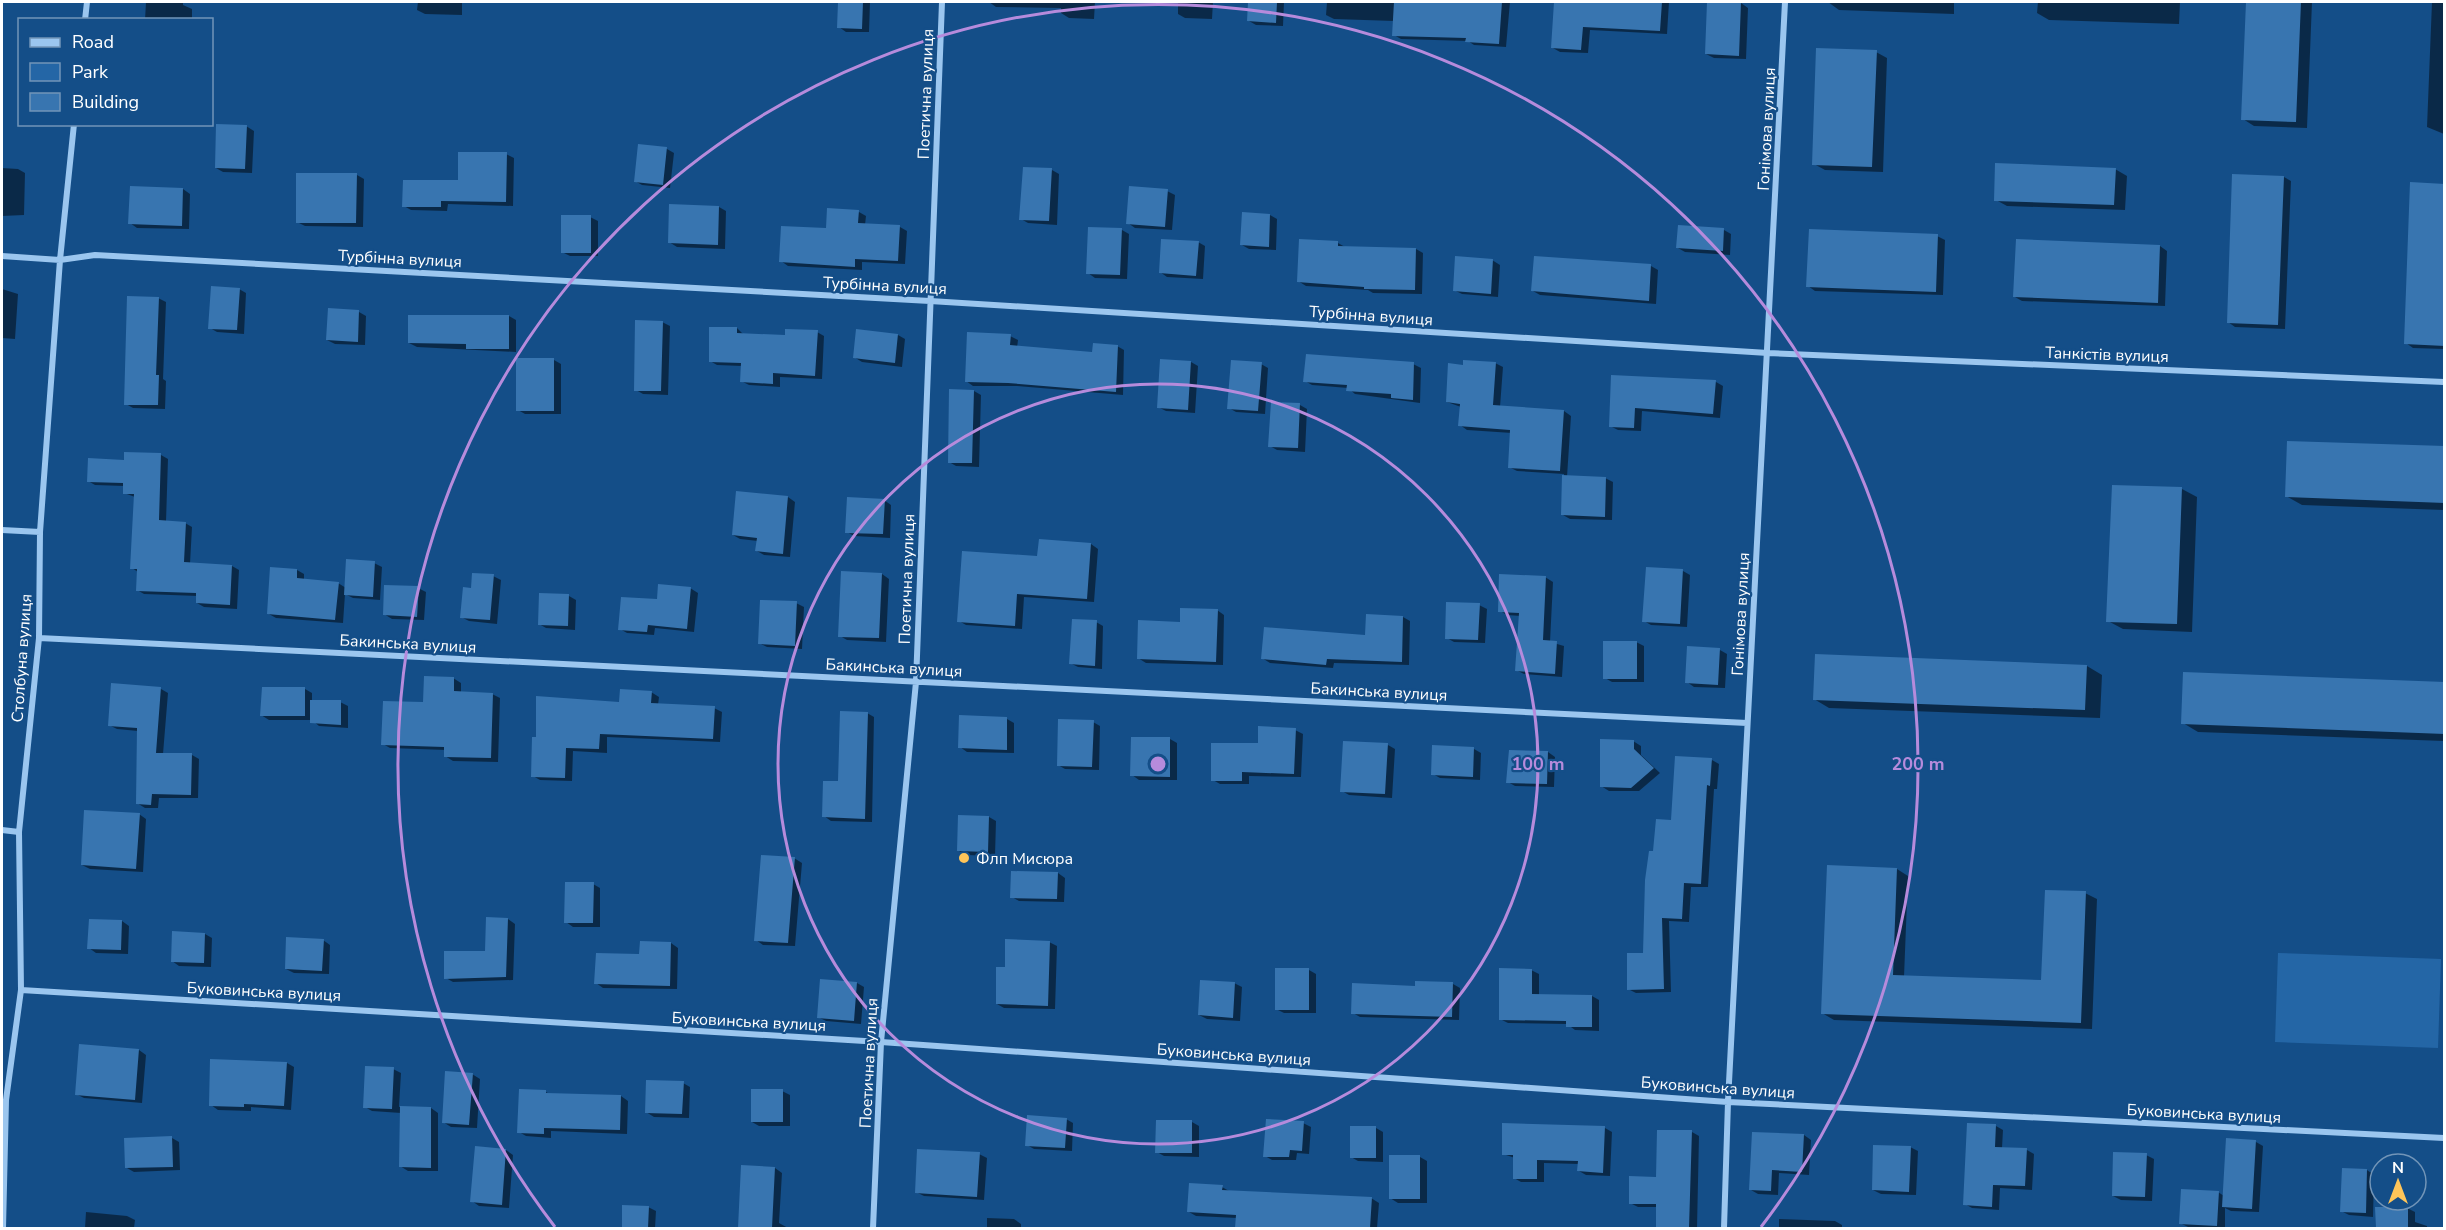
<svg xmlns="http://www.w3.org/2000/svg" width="2446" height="1230" viewBox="0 0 2446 1230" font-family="'Nunito Sans',sans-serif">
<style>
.green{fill:#2466a6}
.shadow{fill:#0007}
.building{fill:#3875b0}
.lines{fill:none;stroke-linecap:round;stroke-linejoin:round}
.minor{stroke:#9bc6ef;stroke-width:6}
.ring{fill:none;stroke:#b68bdc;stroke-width:3}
.poi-dot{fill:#ffc559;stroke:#144e88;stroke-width:2}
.labels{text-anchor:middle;stroke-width:4.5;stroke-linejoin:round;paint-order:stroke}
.street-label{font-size:16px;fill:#fff;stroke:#144e88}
.poi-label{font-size:16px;fill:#fff;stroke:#144e88;text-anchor:start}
.centre{fill:#b68bdc;stroke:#144e88;stroke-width:3}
.ring-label{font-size:18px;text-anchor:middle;font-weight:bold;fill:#b68bdc;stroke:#144e88;stroke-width:4.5;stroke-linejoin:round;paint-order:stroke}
</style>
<rect width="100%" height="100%" fill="#144e88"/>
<path class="green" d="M 2278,953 L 2441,959 L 2438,1048 L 2275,1042 Z"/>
<path class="shadow" d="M 146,2 L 183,2 L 183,5 L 192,9 L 192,20 L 145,20 Z
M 418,2 L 462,2 L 462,15 L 425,14 L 417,10 Z
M 840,2 L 870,2 L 869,32 L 846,32 L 839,27 Z
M 989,2 L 1095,2 L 1094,19 L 1069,18 L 1061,13 L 1061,8 L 996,7 Z
M 1178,2 L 1213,2 L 1212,19 L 1185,18 L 1178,14 Z
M 1250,2 L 1284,2 L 1283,26 L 1256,25 L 1249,21 Z
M 1327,2 L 1510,2 L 1506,47 L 1474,45 L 1468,41 L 1401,39 L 1394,35 L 1394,21 L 1334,19 L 1326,15 Z
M 1555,2 L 1669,2 L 1667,34 L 1590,30 L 1588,53 L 1560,52 L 1553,48 Z
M 1709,2 L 1741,3 L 1748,8 L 1746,59 L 1714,58 L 1706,54 Z
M 1828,2 L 1954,2 L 1954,14 L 1839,10 Z
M 2038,2 L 2180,2 L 2179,24 L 2049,20 L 2037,13 Z
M 2247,2 L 2312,2 L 2307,128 L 2254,126 L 2243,119 Z
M 2432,2 L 2444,2 L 2444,134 L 2427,127 Z
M 1876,52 L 1887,58 L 1883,172 L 1825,170 L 1814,164 Z
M 189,124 L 189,125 L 144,124 Z
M 246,126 L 254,131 L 252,173 L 223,172 L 216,168 Z
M 639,146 L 667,149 L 674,153 L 670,188 L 642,185 L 635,181 Z
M 506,154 L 514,158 L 513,206 L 448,204 L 447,211 L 411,210 L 404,206 L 459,182 Z
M 2,168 L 18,169 L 25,173 L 24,215 L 2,216 Z
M 2115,169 L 2127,176 L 2125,210 L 2007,206 L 1996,200 Z
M 1052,170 L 1059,174 L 1057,225 L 1028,223 L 1021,219 Z
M 357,175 L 364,179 L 363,227 L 305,226 L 297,222 Z
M 2284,177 L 2291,181 L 2285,329 L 2235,327 L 2228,322 Z
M 2444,185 L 2444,349 L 2413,348 L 2406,343 Z
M 183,189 L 190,194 L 189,229 L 137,228 L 130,223 Z
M 1167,191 L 1175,195 L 1172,230 L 1135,228 L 1128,223 Z
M 719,207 L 726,211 L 725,249 L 677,247 L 669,242 Z
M 859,212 L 866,216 L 865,225 L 900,227 L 907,231 L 905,264 L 862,262 L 862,270 L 788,266 L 781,261 Z
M 1270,215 L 1277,219 L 1276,250 L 1249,249 L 1242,245 Z
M 590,217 L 598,221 L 598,256 L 570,256 L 562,252 Z
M 1089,229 L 1122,230 L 1129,234 L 1127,279 L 1095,278 L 1088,273 Z
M 1724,230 L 1731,234 L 1730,255 L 1685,252 L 1678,248 Z
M 1937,236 L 1945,240 L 1943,295 L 1815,291 L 1808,286 Z
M 2017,241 L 2160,246 L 2167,251 L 2165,306 L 2022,301 L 2015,297 Z
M 1198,242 L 1205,246 L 1203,279 L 1167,277 L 1160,272 Z
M 1338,243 L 1345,247 L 1416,249 L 1423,253 L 1422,294 L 1373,293 L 1368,290 L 1306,286 L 1298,281 Z
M 1492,260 L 1500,265 L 1498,297 L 1462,294 L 1454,290 Z
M 1651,266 L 1658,270 L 1656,304 L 1540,295 L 1533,291 Z
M 2,289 L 18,294 L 15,339 L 2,338 Z
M 239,289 L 246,293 L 244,334 L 217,332 L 210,328 Z
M 158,298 L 166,302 L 163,379 L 166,381 L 165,409 L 133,408 L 126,404 Z
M 359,312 L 366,316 L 365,345 L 335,344 L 327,340 Z
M 509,316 L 516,320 L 516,352 L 417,347 L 409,343 Z
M 662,322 L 670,326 L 668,395 L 643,394 L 636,390 Z
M 737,328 L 744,335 L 786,337 L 817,332 L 824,336 L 822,379 L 780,377 L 780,387 L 749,385 L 741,381 L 742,366 L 717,365 L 710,361 Z
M 858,330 L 898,335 L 905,339 L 902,367 L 862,362 L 854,357 Z
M 1010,336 L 1018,340 L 1017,348 L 1094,354 L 1117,346 L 1124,350 L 1123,395 L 1017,386 L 973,386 L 966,381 Z
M 554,360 L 561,364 L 561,414 L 525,414 L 518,410 Z
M 1162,360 L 1191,362 L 1198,366 L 1195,413 L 1166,411 L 1158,407 Z
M 1495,363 L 1503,367 L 1500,407 L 1564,411 L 1571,416 L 1567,477 L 1605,478 L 1613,482 L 1612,520 L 1570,519 L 1563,515 L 1564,474 L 1517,471 L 1509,467 L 1512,433 L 1467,430 L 1460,425 L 1461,407 L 1447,402 L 1464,366 Z
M 1261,364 L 1268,368 L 1265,414 L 1236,412 L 1229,408 Z
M 1413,364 L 1421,368 L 1420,403 L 1355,394 L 1348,388 L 1312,385 L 1305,381 Z
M 1612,377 L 1716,382 L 1723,386 L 1720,418 L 1642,411 L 1641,431 L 1618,430 L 1610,426 Z
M 974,391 L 981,395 L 979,467 L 956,466 L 949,462 Z
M 1300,405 L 1307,409 L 1305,452 L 1277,450 L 1270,446 Z
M 2444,448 L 2444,510 L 2302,505 L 2286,496 Z
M 161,455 L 168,459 L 166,522 L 185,523 L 192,527 L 190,564 L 232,566 L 239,570 L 237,609 L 204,607 L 197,603 L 198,596 L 144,594 L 137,590 L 138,572 L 132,568 L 135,497 L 124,493 L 124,486 L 95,485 L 88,481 L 125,462 Z
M 2182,489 L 2197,497 L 2192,632 L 2123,629 L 2108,621 Z
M 788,497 L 795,502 L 790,557 L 764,555 L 757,551 L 758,541 L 740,539 L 733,535 Z
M 884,500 L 891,505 L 890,538 L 854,536 L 847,532 Z
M 1091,544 L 1098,549 L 1094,602 L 1024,597 L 1022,629 L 966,625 L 959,621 L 1039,558 Z
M 374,563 L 382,567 L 380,600 L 353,598 L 345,594 L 343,623 L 276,618 L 269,614 L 297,570 L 304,574 L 304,580 L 338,583 L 346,588 Z
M 1647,568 L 1683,571 L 1690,575 L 1687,627 L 1651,625 L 1644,621 Z
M 882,574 L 889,579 L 886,642 L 847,640 L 840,636 Z
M 493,576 L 501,580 L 497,624 L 469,621 L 461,617 L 472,589 Z
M 1545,577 L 1553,582 L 1550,642 L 1564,646 L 1562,677 L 1524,674 L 1516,670 L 1521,616 L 1507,615 L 1500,611 Z
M 418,588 L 426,592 L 424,620 L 392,619 L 384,614 Z
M 690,588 L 698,593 L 694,632 L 655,628 L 654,635 L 627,633 L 620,629 L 658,601 Z
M 540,595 L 569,596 L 576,600 L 575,630 L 546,628 L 539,624 Z
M 796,603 L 804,607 L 802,649 L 767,647 L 759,643 Z
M 1479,605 L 1487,609 L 1485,643 L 1454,642 L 1447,638 Z
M 1217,610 L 1224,615 L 1223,665 L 1146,663 L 1138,658 L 1181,623 Z
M 1403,617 L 1410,621 L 1409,665 L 1334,663 L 1333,668 L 1270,663 L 1262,658 L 1366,637 Z
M 1096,622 L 1103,626 L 1102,669 L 1078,667 L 1070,663 Z
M 1636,642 L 1644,646 L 1644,682 L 1612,682 L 1605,678 Z
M 1720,650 L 1727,654 L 1725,688 L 1694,687 L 1687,682 Z
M 1816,656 L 2087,666 L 2102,675 L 2100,718 L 1829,708 L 1814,699 Z
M 453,678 L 461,683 L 461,693 L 492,694 L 500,698 L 498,762 L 453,761 L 445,756 L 446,750 L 390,748 L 383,744 Z
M 2444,683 L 2444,741 L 2198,732 L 2183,723 Z
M 113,684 L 161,689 L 168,693 L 163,754 L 192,755 L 199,759 L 198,798 L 159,798 L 158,808 L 145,808 L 137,803 L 138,731 L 117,729 L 109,725 Z
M 305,689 L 312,693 L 312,702 L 340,702 L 348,706 L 348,728 L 319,726 L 312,720 L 269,720 L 261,715 Z
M 651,692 L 659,697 L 658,705 L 714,708 L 722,712 L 720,742 L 607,737 L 607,753 L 573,751 L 572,781 L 540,780 L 533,776 L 534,738 Z
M 867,713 L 874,717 L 872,822 L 831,821 L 824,816 Z
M 960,717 L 1007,719 L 1014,723 L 1014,753 L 967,752 L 960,747 Z
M 1093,722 L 1100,726 L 1099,770 L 1065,769 L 1058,765 Z
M 1295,730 L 1303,734 L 1301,777 L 1249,776 L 1249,784 L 1220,784 L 1213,780 L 1259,745 Z
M 1170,739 L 1177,743 L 1177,780 L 1139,780 L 1132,775 Z
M 1633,741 L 1641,746 L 1641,755 L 1660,773 L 1639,791 L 1609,791 L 1601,786 Z
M 1388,745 L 1395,749 L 1392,798 L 1349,795 L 1342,791 Z
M 1474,749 L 1481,753 L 1480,780 L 1440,778 L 1433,774 Z
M 1548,752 L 1555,757 L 1554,787 L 1515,786 L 1508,782 Z
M 1712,760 L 1719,764 L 1717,789 L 1714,789 L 1708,887 L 1691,887 L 1689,922 L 1669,921 L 1671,992 L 1636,993 L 1628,989 L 1644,955 L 1655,852 Z
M 139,814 L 146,819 L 143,872 L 90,869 L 82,865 Z
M 989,817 L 996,821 L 995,856 L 966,855 L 959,851 Z
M 794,858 L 802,863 L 795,946 L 763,945 L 756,940 Z
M 1897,869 L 1908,876 L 1904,977 L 2043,982 L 2085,893 L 2097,899 L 2092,1029 L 1834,1020 L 1822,1013 Z
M 1058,873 L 1065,878 L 1064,902 L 1019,901 L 1012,897 Z
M 593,884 L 600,888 L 600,927 L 573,927 L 566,922 Z
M 508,919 L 515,924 L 513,980 L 453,982 L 446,978 L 487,953 Z
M 122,921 L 129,926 L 128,954 L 96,953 L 89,948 Z
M 173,933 L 205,934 L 212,938 L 211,967 L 179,966 L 172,961 Z
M 323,940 L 330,945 L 329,974 L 294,973 L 286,969 Z
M 1049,942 L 1057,946 L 1055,1009 L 1004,1008 L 997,1004 L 1006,969 Z
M 671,943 L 678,948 L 677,989 L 603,988 L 596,983 L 641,956 Z
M 1309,970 L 1316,974 L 1316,1013 L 1284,1013 L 1276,1009 Z
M 1531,970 L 1539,974 L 1539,995 L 1592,996 L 1599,1000 L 1599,1031 L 1575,1030 L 1567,1024 L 1508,1023 L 1500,1019 Z
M 857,983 L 864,987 L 861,1024 L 826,1021 L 818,1017 Z
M 1234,983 L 1242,987 L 1240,1021 L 1207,1019 L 1199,1015 Z
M 1453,984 L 1460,988 L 1459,1020 L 1360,1017 L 1353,1013 L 1417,987 Z
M 139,1050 L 146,1055 L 142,1103 L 84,1098 L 76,1094 Z
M 287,1063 L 294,1067 L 291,1110 L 251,1107 L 251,1111 L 218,1110 L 211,1105 Z
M 393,1069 L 401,1073 L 399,1107 L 431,1108 L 438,1113 L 438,1171 L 408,1171 L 400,1166 L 401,1113 L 372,1111 L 365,1107 Z
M 472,1074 L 480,1079 L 477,1128 L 451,1127 L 443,1122 Z
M 683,1083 L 690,1087 L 689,1118 L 654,1117 L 646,1112 Z
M 782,1091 L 790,1095 L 790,1126 L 759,1126 L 752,1122 Z
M 546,1092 L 551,1095 L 621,1096 L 628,1101 L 627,1134 L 551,1131 L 551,1138 L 526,1136 L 519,1132 Z
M 1066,1119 L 1073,1123 L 1072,1151 L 1034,1149 L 1027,1145 Z
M 1192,1122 L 1199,1126 L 1199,1157 L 1164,1156 L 1157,1152 Z
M 1303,1123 L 1311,1127 L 1309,1154 L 1297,1153 L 1296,1160 L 1272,1160 L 1265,1156 Z
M 1996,1126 L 2003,1130 L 2002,1148 L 2027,1150 L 2034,1154 L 2032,1190 L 2000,1188 L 1999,1210 L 1972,1208 L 1965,1204 Z
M 1376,1128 L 1383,1132 L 1383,1162 L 1358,1161 L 1351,1157 Z
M 1605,1128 L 1612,1132 L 1610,1176 L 1586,1175 L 1579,1171 L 1579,1164 L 1544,1163 L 1544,1182 L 1521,1182 L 1514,1178 L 1515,1158 L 1503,1154 Z
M 1692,1132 L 1699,1136 L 1697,1228 L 1658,1228 L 1658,1207 L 1638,1207 L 1630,1203 L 1657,1179 Z
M 1804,1135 L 1811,1140 L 1809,1175 L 1779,1173 L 1778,1195 L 1758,1194 L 1751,1190 Z
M 172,1138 L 179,1142 L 180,1170 L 134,1172 L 127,1168 Z
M 2227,1140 L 2256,1142 L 2263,1146 L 2259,1212 L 2231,1211 L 2225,1208 L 2225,1228 L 2188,1227 L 2180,1223 L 2218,1192 L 2224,1196 Z
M 1910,1147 L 1918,1151 L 1916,1195 L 1881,1194 L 1873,1190 Z
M 506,1150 L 513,1155 L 509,1208 L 479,1206 L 472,1201 Z
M 979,1154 L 987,1158 L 984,1200 L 924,1196 L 916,1192 Z
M 2146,1155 L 2154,1159 L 2152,1201 L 2121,1200 L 2113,1196 Z
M 1420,1157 L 1427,1161 L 1427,1203 L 1398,1203 L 1390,1198 Z
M 743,1167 L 775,1168 L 782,1173 L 779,1223 L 788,1228 L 740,1228 Z
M 2367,1170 L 2374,1175 L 2373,1217 L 2349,1215 L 2341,1211 Z
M 1222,1187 L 1229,1191 L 1371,1198 L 1379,1203 L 1377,1228 L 1237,1228 L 1237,1218 L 1196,1216 L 1189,1212 Z
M 624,1206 L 648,1207 L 656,1211 L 655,1228 L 623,1228 Z
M 2377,1208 L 2407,1208 L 2415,1212 L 2415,1222 L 2427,1226 L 2427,1228 L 2377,1228 Z
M 86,1212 L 127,1216 L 135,1220 L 134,1228 L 85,1228 Z
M 987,1218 L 1014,1219 L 1021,1224 L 1021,1228 L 987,1228 Z
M 1779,1219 L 1835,1221 L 1842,1225 L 1842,1228 L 1779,1228 Z"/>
<path class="building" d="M 838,2 L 863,2 L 862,29 L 837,28 Z
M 1248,2 L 1277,2 L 1276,23 L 1247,21 Z
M 1394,2 L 1502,2 L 1499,44 L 1465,42 L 1466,38 L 1392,36 Z
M 1554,2 L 1662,2 L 1660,31 L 1583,27 L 1581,50 L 1551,48 Z
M 1707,2 L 1741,2 L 1739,56 L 1705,54 Z
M 2246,2 L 2301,2 L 2296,122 L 2241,120 Z
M 1816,48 L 1877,50 L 1872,167 L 1812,165 Z
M 216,124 L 247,125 L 245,169 L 215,168 Z
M 638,144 L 667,147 L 663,185 L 634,182 Z
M 458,152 L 507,152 L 506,202 L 441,201 L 441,207 L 402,207 L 403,180 L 458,180 Z
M 1995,163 L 2116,168 L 2114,205 L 1994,201 Z
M 1023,167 L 1052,168 L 1049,221 L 1019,220 Z
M 296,173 L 357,173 L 356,223 L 296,223 Z
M 2232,174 L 2284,176 L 2278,325 L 2227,323 Z
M 2410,182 L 2445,184 L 2445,346 L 2404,344 Z
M 130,186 L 183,188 L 182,226 L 128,224 Z
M 1129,186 L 1168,189 L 1165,227 L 1126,224 Z
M 669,204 L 719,206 L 718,245 L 668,243 Z
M 827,208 L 859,210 L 858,223 L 900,225 L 898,261 L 855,259 L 855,267 L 779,262 L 781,226 L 826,228 Z
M 1242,212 L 1270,214 L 1269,247 L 1240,245 Z
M 561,215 L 591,215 L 591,253 L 561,253 Z
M 1678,225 L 1724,228 L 1723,251 L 1676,248 Z
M 1088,227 L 1122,228 L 1120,275 L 1086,274 Z
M 1809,229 L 1938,234 L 1936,292 L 1806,287 Z
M 1161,239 L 1199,241 L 1196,276 L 1159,273 Z
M 1299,239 L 1338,241 L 1338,246 L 1416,248 L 1415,290 L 1364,289 L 1364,287 L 1297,282 Z
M 2016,239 L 2160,245 L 2158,303 L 2013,297 Z
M 1455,256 L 1493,259 L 1491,294 L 1453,291 Z
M 1534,256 L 1651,264 L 1649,301 L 1531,291 Z
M 211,286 L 240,288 L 237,330 L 208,329 Z
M 127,296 L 159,297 L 156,375 L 159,375 L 158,405 L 124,405 Z
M 328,308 L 359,310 L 358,342 L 326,340 Z
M 408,315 L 509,315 L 509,349 L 466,349 L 466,344 L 408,343 Z
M 635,320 L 663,321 L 661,391 L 634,391 Z
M 709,327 L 737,327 L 737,333 L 785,335 L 785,329 L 818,330 L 815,376 L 773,373 L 773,384 L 740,382 L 741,363 L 709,362 Z
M 856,329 L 898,334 L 895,363 L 853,358 Z
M 967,332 L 1011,334 L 1010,345 L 1092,352 L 1093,343 L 1118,345 L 1116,392 L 1008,383 L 965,382 Z
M 1306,354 L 1414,362 L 1413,400 L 1391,398 L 1391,394 L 1346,391 L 1347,385 L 1303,382 Z
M 516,358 L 554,358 L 554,411 L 516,411 Z
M 1160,359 L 1191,361 L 1188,410 L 1157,408 Z
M 1231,360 L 1262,362 L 1258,411 L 1227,409 Z
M 1463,360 L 1496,362 L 1493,405 L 1564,410 L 1560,471 L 1508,468 L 1510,430 L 1458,426 L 1460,404 L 1446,402 L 1448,363 L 1463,365 Z
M 1611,375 L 1716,380 L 1713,414 L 1635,408 L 1634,428 L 1609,427 Z
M 949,389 L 974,390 L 972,463 L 948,463 Z
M 1271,402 L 1300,403 L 1298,448 L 1268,447 Z
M 2287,441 L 2445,446 L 2445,503 L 2285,497 Z
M 124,452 L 161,453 L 159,520 L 186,522 L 184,562 L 232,565 L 230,605 L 196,603 L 196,593 L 136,591 L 137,569 L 130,569 L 134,494 L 123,494 L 123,483 L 87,482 L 88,458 L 124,460 Z
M 1562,475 L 1606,477 L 1605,517 L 1561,515 Z
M 2112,485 L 2182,487 L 2177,624 L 2106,622 Z
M 736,491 L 788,496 L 783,554 L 755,551 L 757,538 L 732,535 Z
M 847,497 L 885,499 L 883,534 L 845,533 Z
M 1039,539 L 1091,543 L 1087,599 L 1017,594 L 1015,626 L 957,622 L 962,551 L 1037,556 Z
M 346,559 L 375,561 L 373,597 L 344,595 Z
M 270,567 L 297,569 L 297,578 L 339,582 L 335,620 L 267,614 Z
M 1646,567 L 1683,569 L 1680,624 L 1642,622 Z
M 841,571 L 882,573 L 879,638 L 838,637 Z
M 472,573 L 494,574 L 490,620 L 460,618 L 463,587 L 471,588 Z
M 1499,574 L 1546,576 L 1543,640 L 1557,641 L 1555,674 L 1515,671 L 1519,613 L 1498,612 Z
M 658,584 L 691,587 L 687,629 L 648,625 L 647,632 L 618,630 L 621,597 L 657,599 Z
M 384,585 L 419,586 L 417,617 L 383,615 Z
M 539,593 L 569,594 L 568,626 L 538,625 Z
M 760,600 L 797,601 L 795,646 L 758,644 Z
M 1446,602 L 1480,603 L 1478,640 L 1445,639 Z
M 1180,608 L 1218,609 L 1216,662 L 1137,659 L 1138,620 L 1180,622 Z
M 1366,614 L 1403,616 L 1402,662 L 1327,659 L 1326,665 L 1261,659 L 1264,627 L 1365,635 Z
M 1072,619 L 1097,620 L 1095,666 L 1069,664 Z
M 1603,641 L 1637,641 L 1637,679 L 1603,679 Z
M 1687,646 L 1720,648 L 1718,685 L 1685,683 Z
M 1815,654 L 2087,665 L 2085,710 L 1813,700 Z
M 2183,672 L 2445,682 L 2445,734 L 2181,724 Z
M 424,676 L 454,677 L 454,691 L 493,693 L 491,758 L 444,757 L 444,747 L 381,745 L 383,701 L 423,702 Z
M 111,683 L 161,687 L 156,753 L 192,753 L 191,795 L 152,794 L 151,805 L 136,804 L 137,728 L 108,726 Z
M 262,687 L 305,687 L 305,716 L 260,716 Z
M 620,689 L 652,691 L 651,703 L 715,706 L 713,739 L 600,734 L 599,749 L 566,748 L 565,778 L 531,777 L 532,737 L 536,737 L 536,696 L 619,702 Z
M 310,700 L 341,700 L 341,725 L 310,723 Z
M 840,711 L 868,712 L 865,819 L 822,817 L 823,781 L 838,781 Z
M 959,715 L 1007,717 L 1007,750 L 958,748 Z
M 1058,719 L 1094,720 L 1092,767 L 1057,766 Z
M 1258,726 L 1296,728 L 1294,774 L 1242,772 L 1242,781 L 1211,781 L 1211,743 L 1258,743 Z
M 1131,737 L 1170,737 L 1170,777 L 1130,776 Z
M 1600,739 L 1634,740 L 1634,749 L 1654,768 L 1631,788 L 1600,787 Z
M 1343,741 L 1388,743 L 1385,794 L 1340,792 Z
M 1432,745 L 1474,747 L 1473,777 L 1431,775 Z
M 1509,750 L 1548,751 L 1547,784 L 1506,783 Z
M 1675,756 L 1712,758 L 1710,786 L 1707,785 L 1701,884 L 1684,883 L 1682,919 L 1662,918 L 1664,989 L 1627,990 L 1627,953 L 1643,953 L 1645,880 L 1649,851 L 1653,851 L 1656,819 L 1671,820 Z
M 84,810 L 140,813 L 136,869 L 81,865 Z
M 958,815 L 989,816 L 988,852 L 957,851 Z
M 761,855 L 795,857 L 788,943 L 754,941 Z
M 1827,865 L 1897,868 L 1893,975 L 2041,980 L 2045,890 L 2086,891 L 2081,1023 L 1821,1014 Z
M 1011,871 L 1058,872 L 1057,899 L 1010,898 Z
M 565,882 L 594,882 L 593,923 L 564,923 Z
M 486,917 L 508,918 L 506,977 L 444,979 L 444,951 L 485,951 Z
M 89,919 L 122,920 L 121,950 L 87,949 Z
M 172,931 L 205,933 L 204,963 L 171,962 Z
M 286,937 L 324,939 L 322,971 L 285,969 Z
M 1005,939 L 1050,941 L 1048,1006 L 996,1004 L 996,967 L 1005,967 Z
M 640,941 L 671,942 L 670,986 L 594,984 L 596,953 L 639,954 Z
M 1275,968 L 1309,968 L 1309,1010 L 1275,1010 Z
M 1499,968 L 1532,969 L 1532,994 L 1592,995 L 1592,1027 L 1566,1027 L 1566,1021 L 1499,1020 Z
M 820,979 L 857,982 L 854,1021 L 817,1018 Z
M 1200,980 L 1235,982 L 1233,1018 L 1198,1015 Z
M 1415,981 L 1453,982 L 1452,1017 L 1351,1014 L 1352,983 L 1415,986 Z
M 79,1044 L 139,1049 L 135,1100 L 75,1095 Z
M 210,1059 L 287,1062 L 284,1106 L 244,1104 L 244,1107 L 209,1106 Z
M 365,1066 L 394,1067 L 392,1109 L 363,1108 Z
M 445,1071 L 473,1073 L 469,1125 L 442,1123 Z
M 646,1080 L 684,1081 L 682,1114 L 645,1113 Z
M 519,1089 L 546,1090 L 546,1093 L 621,1095 L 620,1130 L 544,1128 L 544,1134 L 517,1133 Z
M 751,1089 L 783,1089 L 783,1122 L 751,1122 Z
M 400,1106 L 431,1107 L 431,1168 L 399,1167 Z
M 1027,1115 L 1067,1118 L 1065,1148 L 1025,1146 Z
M 1266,1119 L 1304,1121 L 1302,1151 L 1290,1150 L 1289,1157 L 1263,1157 Z
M 1156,1120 L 1192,1120 L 1192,1153 L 1155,1153 Z
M 1502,1123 L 1605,1126 L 1603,1173 L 1577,1171 L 1578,1161 L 1537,1160 L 1537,1179 L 1513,1179 L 1513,1155 L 1502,1155 Z
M 1967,1123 L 1996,1124 L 1995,1147 L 2027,1148 L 2025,1186 L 1993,1185 L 1992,1207 L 1963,1205 Z
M 1350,1126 L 1376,1126 L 1376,1158 L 1350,1158 Z
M 1657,1130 L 1692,1130 L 1689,1228 L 1656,1228 L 1656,1204 L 1629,1204 L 1629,1176 L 1656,1177 Z
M 1752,1132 L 1804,1134 L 1802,1172 L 1772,1170 L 1771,1191 L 1749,1190 Z
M 172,1136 L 173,1167 L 125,1168 L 124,1138 Z
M 2226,1138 L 2256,1140 L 2252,1209 L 2222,1207 Z
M 1873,1145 L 1911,1146 L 1909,1192 L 1872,1190 Z
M 475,1146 L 506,1149 L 502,1205 L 470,1202 Z
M 917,1149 L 980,1152 L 977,1197 L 915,1193 Z
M 2113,1152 L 2147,1153 L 2145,1197 L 2112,1196 Z
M 1389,1155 L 1420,1155 L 1420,1199 L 1389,1199 Z
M 741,1165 L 775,1167 L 772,1228 L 738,1228 Z
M 2342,1168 L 2367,1169 L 2366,1213 L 2340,1212 Z
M 1189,1183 L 1223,1185 L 1222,1190 L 1372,1197 L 1370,1228 L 1235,1228 L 1236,1215 L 1187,1212 Z
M 2181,1189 L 2219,1191 L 2217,1226 L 2179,1224 Z
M 622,1205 L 649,1206 L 648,1228 L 622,1228 Z
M 2375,1207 L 2408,1207 L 2408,1228 L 2376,1228 Z"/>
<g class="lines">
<path class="minor" d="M 85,20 L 87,2
M 2,256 L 60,260 L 95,255 L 930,301 L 1768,353 L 2444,382
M 2,530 L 40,532
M 39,638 L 1747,723
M 2,830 L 19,832
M 21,990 L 881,1042 L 1728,1102 L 2444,1138
M 3,1228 L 6,1100 L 21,990 L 19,832 L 39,638 L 40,532 L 60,260 L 74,124
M 873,1228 L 881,1042 L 916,682 L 942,2
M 1724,1228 L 1728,1102 L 1785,2"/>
</g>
<g class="ring">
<circle cx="1158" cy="764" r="380"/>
<path d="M555 1227A760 760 0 1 1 1761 1227"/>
</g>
<circle class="poi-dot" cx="964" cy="858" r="6"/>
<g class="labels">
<g class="street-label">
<text transform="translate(925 94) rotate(-88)" y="6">Поетична вулиця</text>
<text transform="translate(1766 129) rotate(-87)" y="6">Гонімова вулиця</text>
<text transform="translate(400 258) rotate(3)" y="6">Турбінна вулиця</text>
<text transform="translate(885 285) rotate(3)" y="6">Турбінна вулиця</text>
<text transform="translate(1371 315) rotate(4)" y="6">Турбінна вулиця</text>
<text transform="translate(2107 354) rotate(2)" y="6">Танкістів вулиця</text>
<text transform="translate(906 579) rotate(-88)" y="6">Поетична вулиця</text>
<text transform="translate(1740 614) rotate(-87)" y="6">Гонімова вулиця</text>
<text transform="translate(408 643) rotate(3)" y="6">Бакинська вулиця</text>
<text transform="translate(21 658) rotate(-86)" y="6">Столбуна вулиця</text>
<text transform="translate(894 667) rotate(3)" y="6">Бакинська вулиця</text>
<text transform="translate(1379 691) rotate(3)" y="6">Бакинська вулиця</text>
<text transform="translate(264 991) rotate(3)" y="6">Буковинська вулиця</text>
<text transform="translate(749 1021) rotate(3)" y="6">Буковинська вулиця</text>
<text transform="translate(1234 1054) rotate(4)" y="6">Буковинська вулиця</text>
<text transform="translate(868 1063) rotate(-87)" y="6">Поетична вулиця</text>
<text transform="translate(1718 1087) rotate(4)" y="6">Буковинська вулиця</text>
<text transform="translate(2204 1113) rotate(3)" y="6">Буковинська вулиця</text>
</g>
<g class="poi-label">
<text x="976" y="864">Флп Мисюра</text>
</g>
</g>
<circle cx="1158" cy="764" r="9" class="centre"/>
<g class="ring-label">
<text x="1538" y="770">100 m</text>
<text x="1918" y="770">200 m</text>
</g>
<rect width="2446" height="1230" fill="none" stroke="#ffffff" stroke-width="6"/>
<rect x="18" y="18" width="195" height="108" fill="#144e88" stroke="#7295b8" stroke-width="1.5"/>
<rect x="30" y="38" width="30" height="9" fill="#9bc6ef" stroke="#7295b8" stroke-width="1.5"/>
<text x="72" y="48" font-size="18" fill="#ffffff">Road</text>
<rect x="30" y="63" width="30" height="18" fill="#2466a6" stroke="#7295b8" stroke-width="1.5"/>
<text x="72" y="78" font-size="18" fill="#ffffff">Park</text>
<rect x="30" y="93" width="30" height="18" fill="#3875b0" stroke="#7295b8" stroke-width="1.5"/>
<text x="72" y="108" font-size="18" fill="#ffffff">Building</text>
<g transform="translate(2398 1182)"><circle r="28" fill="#144e88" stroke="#7295b8" stroke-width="1.5"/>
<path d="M0-4.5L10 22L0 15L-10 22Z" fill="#ffc559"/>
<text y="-9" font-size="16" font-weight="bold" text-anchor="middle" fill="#ffffff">N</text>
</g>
</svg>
